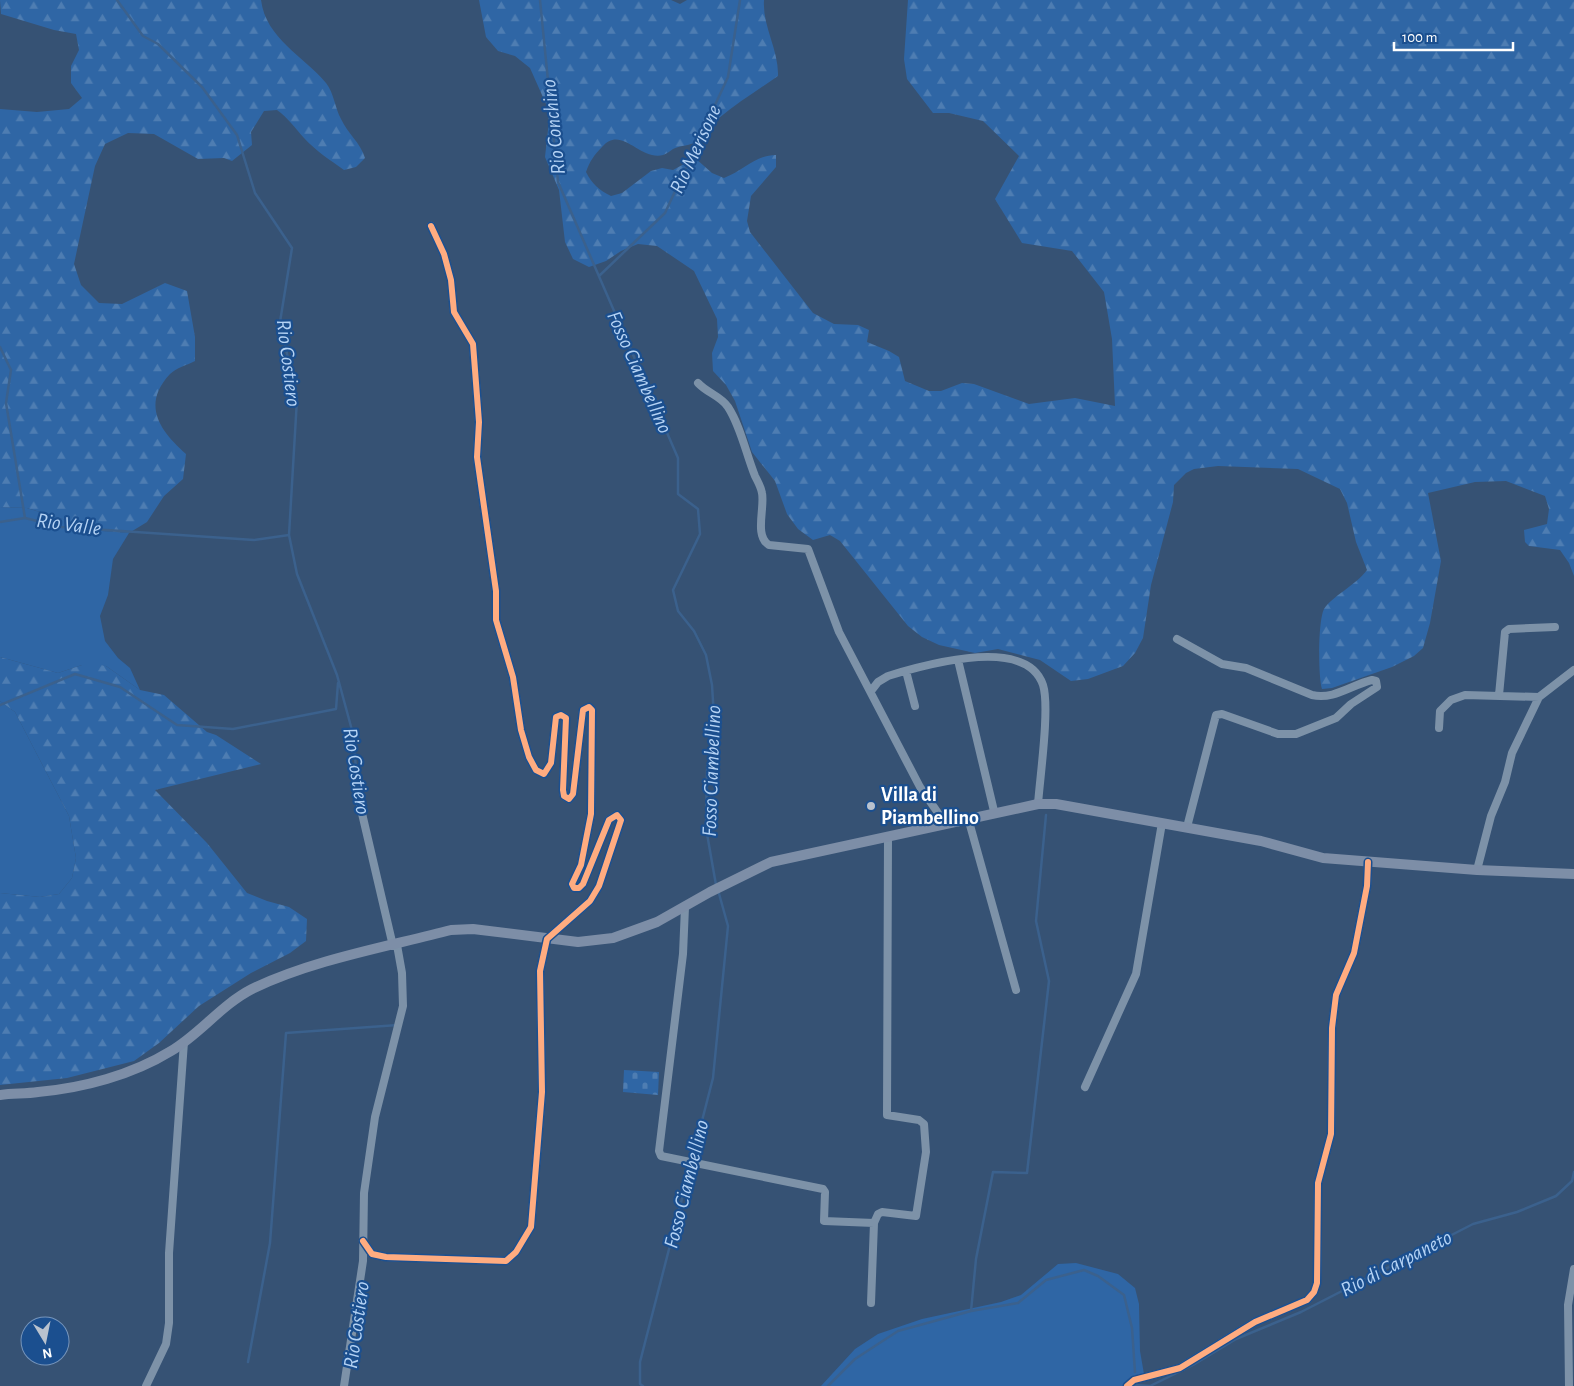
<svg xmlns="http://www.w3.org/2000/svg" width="1574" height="1386" viewBox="0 0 1574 1386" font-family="'Alegreya Sans',sans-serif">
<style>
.green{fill:#2f66a5}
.forest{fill:url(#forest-firs)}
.cemetery{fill:url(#cemetery-stones)}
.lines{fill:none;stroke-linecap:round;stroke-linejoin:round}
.stream{stroke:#3b618d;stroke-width:2.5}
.minor{stroke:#7d92a8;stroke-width:8}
.major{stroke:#7d8ea7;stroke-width:10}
.cycleway-casing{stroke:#1b4f8f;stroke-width:9}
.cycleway{stroke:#ffac80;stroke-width:6}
.poi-dot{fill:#b9c2ce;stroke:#1b4f8f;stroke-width:2}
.labels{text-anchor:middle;stroke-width:4.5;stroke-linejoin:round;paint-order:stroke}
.poi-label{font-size:20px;font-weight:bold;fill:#fff;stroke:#1b4f8f;text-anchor:start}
.water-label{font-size:21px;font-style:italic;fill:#b5d3f5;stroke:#1b4f8f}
</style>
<defs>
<pattern id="forest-firs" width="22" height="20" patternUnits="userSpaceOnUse" patternTransform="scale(1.25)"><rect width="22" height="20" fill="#2f66a5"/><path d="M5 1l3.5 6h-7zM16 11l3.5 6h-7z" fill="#4e7db2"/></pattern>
<pattern id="cemetery-stones" width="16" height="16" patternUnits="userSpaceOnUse" patternTransform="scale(1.25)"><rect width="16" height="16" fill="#2f66a5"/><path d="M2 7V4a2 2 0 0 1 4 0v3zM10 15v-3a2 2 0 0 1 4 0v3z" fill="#4e7db2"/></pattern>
</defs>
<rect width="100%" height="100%" fill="#365274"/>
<path class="green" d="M 0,507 L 27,508 L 102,531 L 129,533 L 113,559 L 108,595 L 100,616 L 105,641 L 118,658 L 130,668 L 140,690 L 106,666 L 82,665 L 58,673 L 0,657 Z
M 0,701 L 15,712 L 69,816 L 76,858 L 72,878 L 59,894 L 40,897 L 0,893 Z
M 1076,1263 L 1118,1274 L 1135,1288 L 1139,1304 L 1140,1351 L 1144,1374 L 1130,1378 L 1123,1386 L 821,1386 L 855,1349 L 878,1334 L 922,1319 L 1001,1302 L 1021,1295 L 1058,1264 Z"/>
<path class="forest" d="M 0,0 L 261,0 C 266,39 304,56 326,83 C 334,93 335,108 341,119 C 348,134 360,142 365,158 L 356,167 L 344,170 C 330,160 316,151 304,138 C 295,128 288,118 277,110 L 264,111 L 251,132 L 252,145 L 232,161 L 224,158 L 198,159 L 154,134 L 128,133 L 105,144 L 95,166 L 74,264 L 81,285 L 99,303 L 122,304 L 165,283 L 187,291 L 195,337 L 195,361 C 187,365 176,368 170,374 C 141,405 160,431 186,454 L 183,479 L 164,496 L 147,522 L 129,533 L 102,531 L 27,508 L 0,507 L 0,109 L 37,112 L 69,109 L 82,98 L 71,83 L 71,66 L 79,50 L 76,34 L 54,30 L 1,14 Z
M 479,0 L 671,0 L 680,4 L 687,0 L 764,0 C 762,26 779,50 778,76 C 758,90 737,103 719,118 C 712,125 706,135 698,141 C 690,146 681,145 673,149 C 670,151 666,154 663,155 C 640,161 621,124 602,147 C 594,155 590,161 586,172 C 592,184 599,190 611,196 L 622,193 L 651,171 L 662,168 L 673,170 L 695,158 L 712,173 L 724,178 C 743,171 755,155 776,155 L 776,167 L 751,196 L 747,221 L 750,232 L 813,313 L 834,324 L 858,325 L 869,330 L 867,342 L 889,351 L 899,357 L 905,381 L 929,391 L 941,391 L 962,383 L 974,384 L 1029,404 L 1075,398 L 1115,406 L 1112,339 L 1104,292 L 1072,251 L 1022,243 L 995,199 L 1019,156 L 983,121 L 949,113 L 933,113 L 907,79 L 904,59 L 908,0 L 1574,0 L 1574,576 L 1569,563 L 1560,550 L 1529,546 L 1525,542 L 1524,530 L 1547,524 L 1549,509 L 1545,496 L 1506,481 L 1475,482 L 1428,493 L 1441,561 L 1430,623 L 1423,648 L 1414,656 L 1392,667 L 1332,688 L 1322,689 C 1318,676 1318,621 1324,609 C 1331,597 1356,585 1367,570 L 1356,542 L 1347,503 L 1340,489 L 1298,469 L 1218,466 L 1194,469 L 1186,473 L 1174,485 L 1173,502 L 1151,585 L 1143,638 L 1135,653 L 1123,666 L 1088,679 L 1071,681 L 1040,660 L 998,649 L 975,653 L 939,645 L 922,637 L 908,626 L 840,541 L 830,535 L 813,540 L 798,529 L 787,514 L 775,481 L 752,452 L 735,401 L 726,385 L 713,371 L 712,353 L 718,337 L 717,319 L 694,271 L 657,246 L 638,244 L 621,251 L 606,261 L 589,267 L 573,259 L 565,242 L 559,190 L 545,157 L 549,121 L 546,104 L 530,68 L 515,56 L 498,51 L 486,37 Z
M 0,657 L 58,673 L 82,665 L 94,664 L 106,666 L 140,690 L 164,695 L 207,732 L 216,735 L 261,764 L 155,790 L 207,843 L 247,893 L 267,901 L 289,907 L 307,919 L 306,941 L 290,953 L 251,973 L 199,1006 L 159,1043 L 134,1061 L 67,1078 L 0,1085 L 0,893 L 40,897 L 59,894 L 72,878 L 76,858 L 69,816 L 15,712 L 0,701 Z"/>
<path class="cemetery" d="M 624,1070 L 659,1072 L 658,1095 L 623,1092 Z"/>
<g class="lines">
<path class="stream" d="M 117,0 L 143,36 L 158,44 L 202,87 L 237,135 L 255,193 L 292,248 L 280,322 L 297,399 L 289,535 L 297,574 L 337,675 L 353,734 L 358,791
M 540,0 L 558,182 L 678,458 L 678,494 L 698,509 L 700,534 L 673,590 L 678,611 L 694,631 L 706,655 L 712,685 L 715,733 L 707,770 L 706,828 L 716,885
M 599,276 L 665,213 L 728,77 L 740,0
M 0,347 L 11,370 L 6,403 L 25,518
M 0,522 L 25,518 L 62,527 L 254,540 L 289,535
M 0,705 L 75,674 L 120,687 L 177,725 L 233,729 L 336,709 L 338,683
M 971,1311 L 1018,1303 L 1046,1280 L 1084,1270 L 1098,1276 L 1124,1295 L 1132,1328 L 1135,1372
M 248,1362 L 270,1243 L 286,1033 L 398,1025
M 1135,1381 L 1135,1385 L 1150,1386 L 1193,1365 L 1236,1339 L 1301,1312 L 1473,1224 L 1517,1212 L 1556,1196 L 1572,1181 L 1574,1172
M 643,1386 L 640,1384 L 640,1362 L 713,1078 L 728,926 L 718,890
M 828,1386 L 855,1359 L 898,1331 L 971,1311 L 976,1259 L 993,1172 L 1027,1173 L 1049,981 L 1036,921 L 1046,815"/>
<path class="minor" d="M 698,383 C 707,393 721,396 728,407 C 741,427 746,454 755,476 C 758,482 761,487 762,493 C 765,508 754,536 769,545 L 808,549 L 839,632 L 920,787 L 945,823
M 1177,639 L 1222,664 L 1246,668 L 1312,695 C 1334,700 1351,685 1372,680 L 1376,681 L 1377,687 L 1351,704 L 1336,718 L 1296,734 L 1278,734 L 1222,714 L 1216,715 L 1187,827
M 958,660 L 994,811
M 906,671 L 915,706
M 871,691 L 878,682 L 888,676 C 924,665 1026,635 1043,685 C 1050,707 1040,777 1038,804
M 1499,695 L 1505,632 L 1509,629 L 1555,627
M 1439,728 L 1440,711 L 1451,700 L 1465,695 L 1539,697
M 357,792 L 393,946
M 968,818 L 1016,990
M 1477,870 L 1491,816 L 1505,782 L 1512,753 L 1539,697 L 1574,670
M 685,907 L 683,954 L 659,1151 L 661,1156 L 823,1189 L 825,1192 L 824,1221 L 874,1223
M 1085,1087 L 1136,974 L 1162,823
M 363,1241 L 372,1254 L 386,1257 L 506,1261 L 516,1252 L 531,1227 L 542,1092 L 540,971 L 547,939 L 590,901 L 599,886 L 621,820 L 617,815 L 609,820 L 583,884 L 579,888 L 574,888 L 572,884 L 581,865 L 591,814 L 592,710 L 589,707 L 583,710 L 573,794 L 569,799 L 564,796 L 563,790 L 566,718 L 561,715 L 556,717 L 551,763 L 544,774 L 536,770 L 529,757 L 521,730 L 513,677 L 496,620 L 496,591 L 477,457 L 479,422 L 473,344 L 454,312 L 451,280 L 444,254 L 431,226
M 871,1303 L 874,1223 L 878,1214 L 882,1212 L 916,1216 L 926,1152 L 924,1124 L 919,1120 L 887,1115 L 888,837
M 146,1386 L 166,1344 L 169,1323 L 169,1253 L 184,1042
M 344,1386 L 363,1261 L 364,1193 L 375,1117 L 403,1006 L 402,973 L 397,945
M 1127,1386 L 1134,1380 L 1180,1368 L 1255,1322 L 1307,1300 L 1314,1292 L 1317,1283 L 1318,1183 L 1331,1134 L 1332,1028 L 1336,995 L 1354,953 L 1367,886 L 1368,862
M 1569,1386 L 1568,1305 L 1574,1269"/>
<path class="major" d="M 0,1095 C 13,1093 25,1094 38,1092 C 83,1088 132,1075 171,1051 C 200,1034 221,1005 252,989 C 312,960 386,947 451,930 L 473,929 L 578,942 L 613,938 L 657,922 L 710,892 L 771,862 L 1038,804 L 1056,804 L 1261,841 L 1323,858 L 1477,870 L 1574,874"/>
<defs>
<path id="cycleway" d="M 363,1241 L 372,1254 L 386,1257 L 506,1261 L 516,1252 L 531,1227 L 542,1092 L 540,971 L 547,939 L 590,901 L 599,886 L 621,820 L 617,815 L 609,820 L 583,884 L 579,888 L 574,888 L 572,884 L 581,865 L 591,814 L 592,710 L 589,707 L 583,710 L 573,794 L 569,799 L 564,796 L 563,790 L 566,718 L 561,715 L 556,717 L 551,763 L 544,774 L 536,770 L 529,757 L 521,730 L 513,677 L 496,620 L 496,591 L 477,457 L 479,422 L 473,344 L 454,312 L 451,280 L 444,254 L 431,226
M 1127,1386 L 1134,1380 L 1180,1368 L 1255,1322 L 1307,1300 L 1314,1292 L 1317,1283 L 1318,1183 L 1331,1134 L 1332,1028 L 1336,995 L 1354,953 L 1367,886 L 1368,862"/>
</defs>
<use href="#cycleway" class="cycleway-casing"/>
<use href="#cycleway" class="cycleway"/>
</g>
<circle class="poi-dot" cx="871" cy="806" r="5"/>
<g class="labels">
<g class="poi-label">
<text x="881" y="801">Villa di<tspan x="881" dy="23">Piambellino</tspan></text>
</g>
<g class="water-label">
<text transform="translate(553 127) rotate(-96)" y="7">Rio Conchino</text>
<text transform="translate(695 149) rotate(-65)" y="7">Rio Merisone</text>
<text transform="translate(289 363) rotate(83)" y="7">Rio Costiero</text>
<text transform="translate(640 372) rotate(66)" y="7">Fosso Ciambellino</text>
<text transform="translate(69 524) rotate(8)" y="7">Rio Valle</text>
<text transform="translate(357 771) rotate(81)" y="7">Rio Costiero</text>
<text transform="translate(711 771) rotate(-88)" y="7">Fosso Ciambellino</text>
<text transform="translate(686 1184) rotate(-76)" y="7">Fosso Ciambellino</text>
<text transform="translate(1396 1263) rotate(-27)" y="7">Rio di Carpaneto</text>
<text transform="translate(356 1325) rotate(-82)" y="7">Rio Costiero</text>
</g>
</g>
<g transform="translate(45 1341) rotate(170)"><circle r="24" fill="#1b4f8f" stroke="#7695bc"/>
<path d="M0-4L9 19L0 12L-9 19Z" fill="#b9c2ce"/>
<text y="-8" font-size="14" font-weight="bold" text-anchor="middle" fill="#ffffff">N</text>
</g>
<path d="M1394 42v8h119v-8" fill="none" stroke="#ffffff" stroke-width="2.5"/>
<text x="1402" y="42" font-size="15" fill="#ffffff" stroke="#1b4f8f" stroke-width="4" paint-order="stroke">100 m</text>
</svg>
